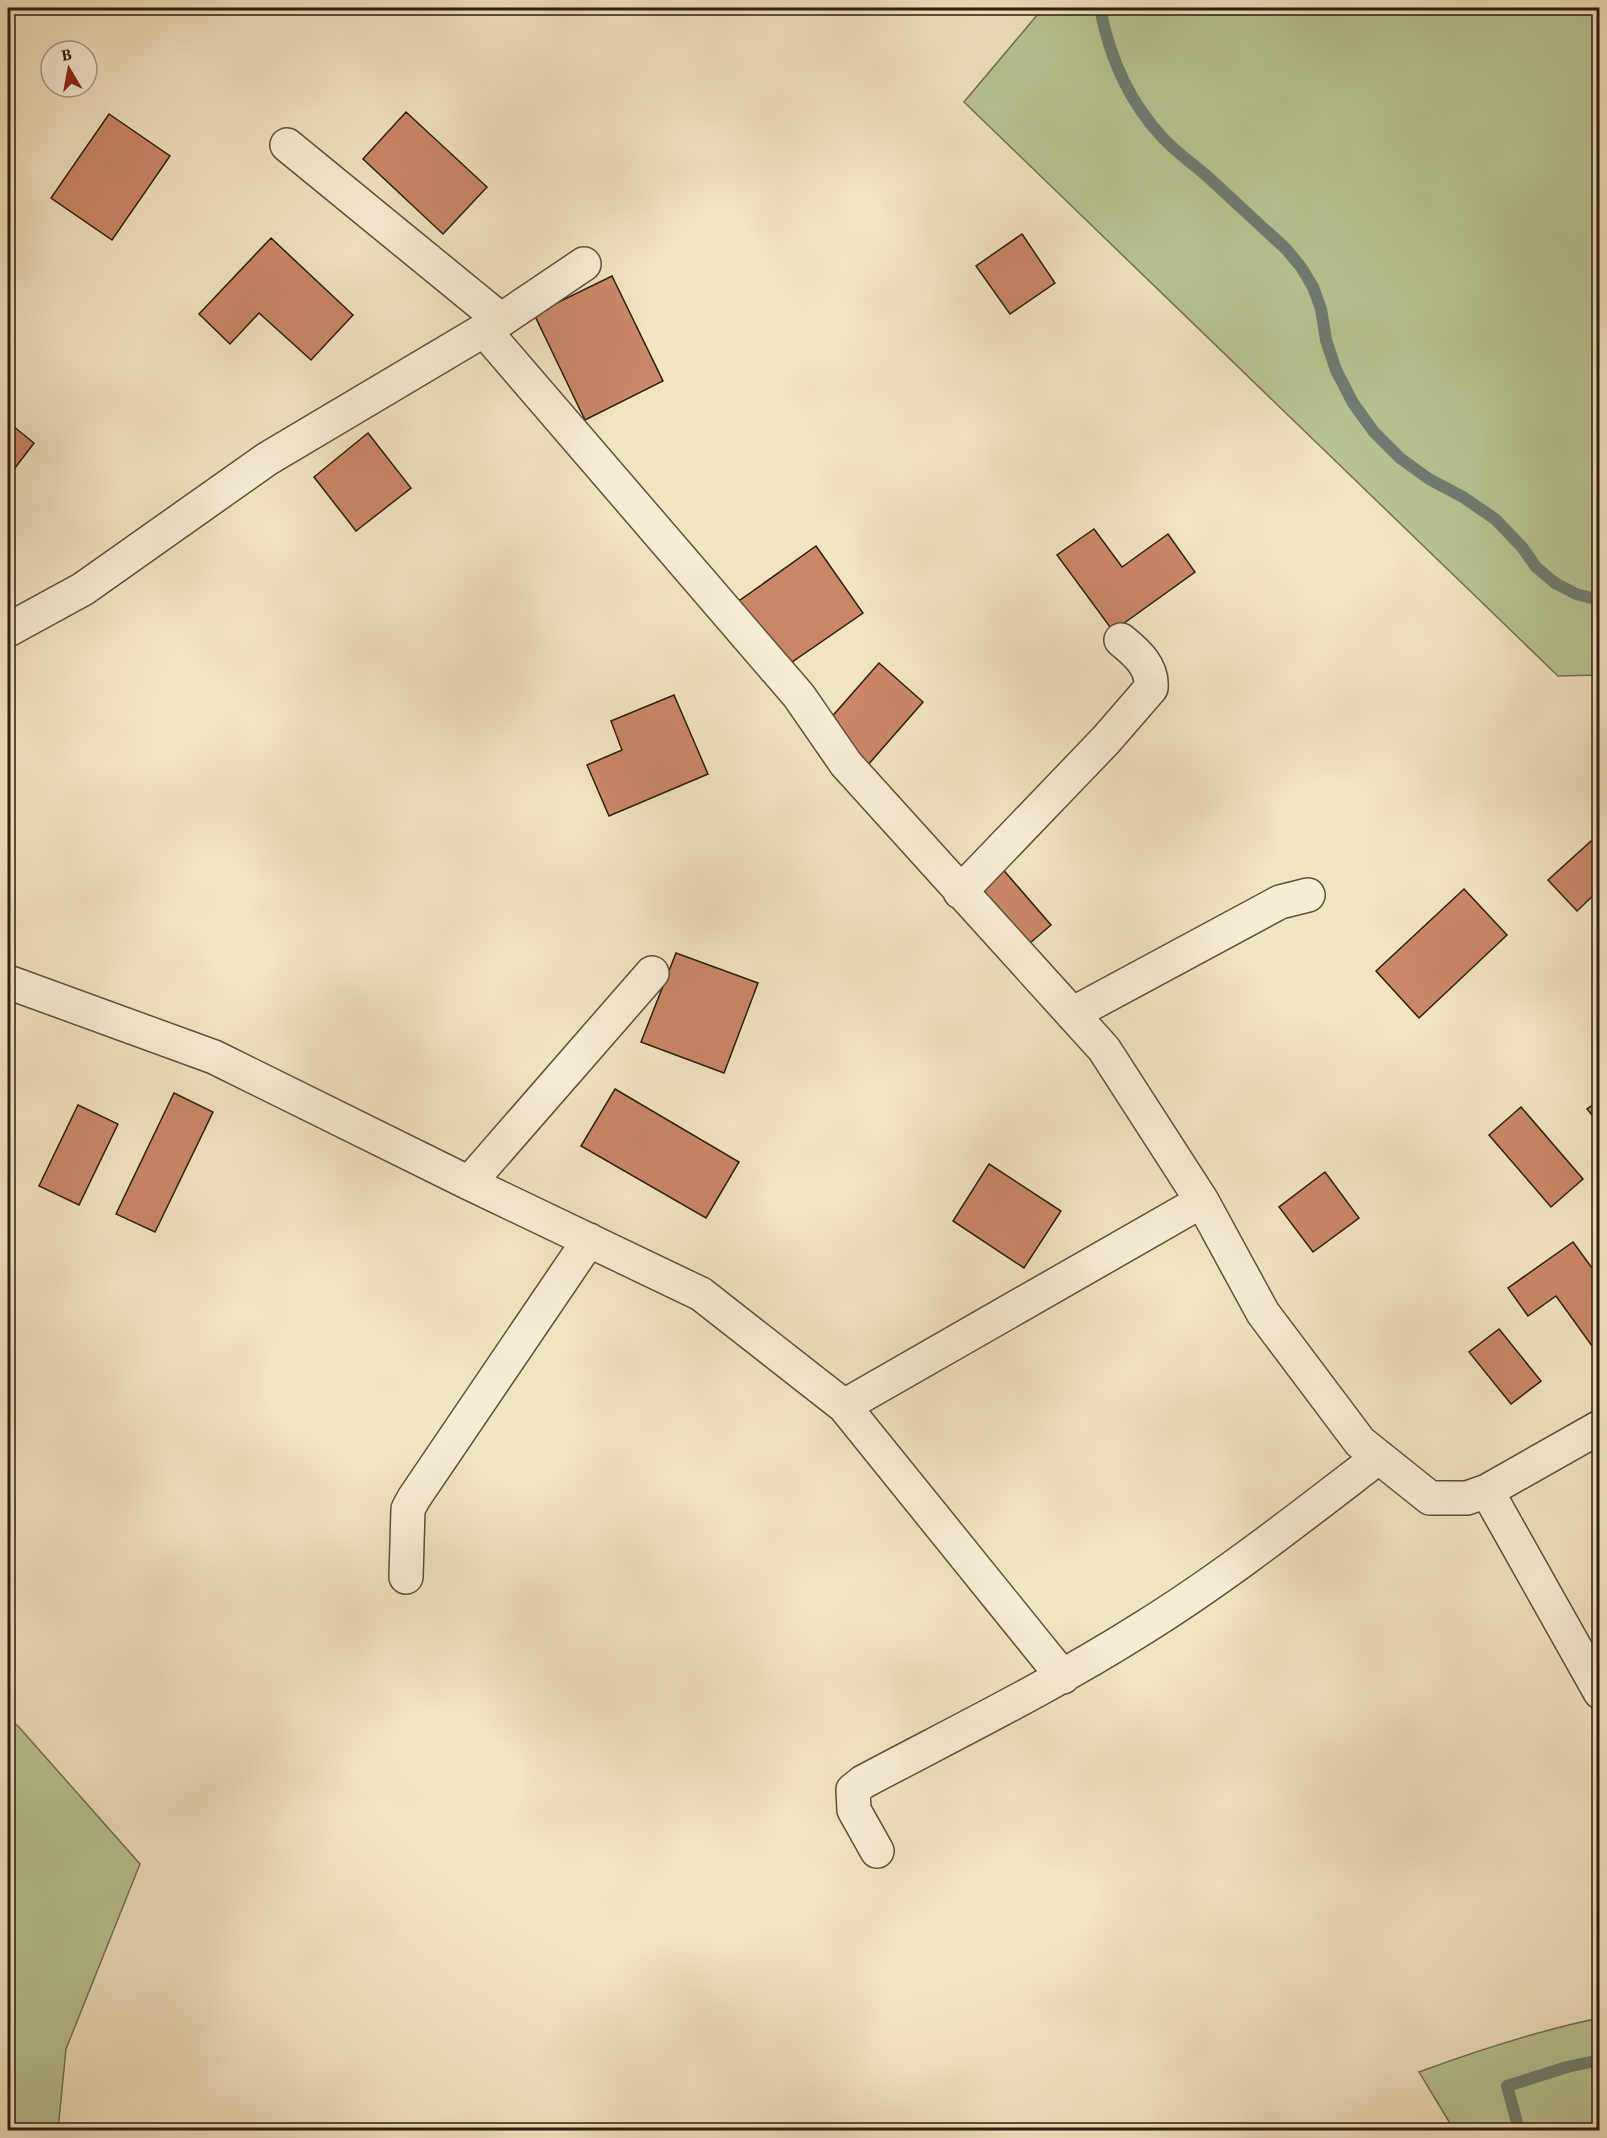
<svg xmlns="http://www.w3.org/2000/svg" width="1607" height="2138" viewBox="0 0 1607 2138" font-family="'EB Garamond',serif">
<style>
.green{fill:#b9c493;stroke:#727151;stroke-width:1.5}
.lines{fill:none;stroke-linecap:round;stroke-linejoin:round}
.stream{stroke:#6f7e73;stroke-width:12}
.building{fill:#ca8767;stroke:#2c1e0f;stroke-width:1.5}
.street-casing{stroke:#5e503b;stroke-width:36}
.street{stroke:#f7edd6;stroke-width:33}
</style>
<rect width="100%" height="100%" fill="#f2e4c0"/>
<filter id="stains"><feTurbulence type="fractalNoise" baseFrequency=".00333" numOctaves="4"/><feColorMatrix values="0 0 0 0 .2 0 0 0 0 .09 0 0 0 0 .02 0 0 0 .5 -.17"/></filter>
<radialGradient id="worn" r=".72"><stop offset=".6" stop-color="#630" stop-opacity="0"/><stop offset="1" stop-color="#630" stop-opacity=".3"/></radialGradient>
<path class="green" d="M 1043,8 L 1599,8 L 1599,675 L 1558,676 L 964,102 Z
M 8,1718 L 18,1726 L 140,1864 L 66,2049 L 58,2130 L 8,2130 Z
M 1599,2018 L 1599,2130 L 1454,2130 L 1419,2072 C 1478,2050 1538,2031 1599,2018 Z"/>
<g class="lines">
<path class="stream" d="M 1100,8 C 1109,55 1129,102 1163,138 C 1177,153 1193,164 1208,177 C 1234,201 1260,225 1286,249 L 1301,267 L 1313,287 L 1321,309 L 1326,340 L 1336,370 L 1353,403 L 1374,432 L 1400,458 L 1429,479 L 1463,497 L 1495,519 L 1522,547 L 1536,567 L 1555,583 L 1576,594 L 1600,600
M 1519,2130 L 1507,2086 L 1567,2067 L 1600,2060"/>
</g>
<path class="building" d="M 406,112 L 487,187 L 443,234 L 363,159 Z
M 109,114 L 170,156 L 112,240 L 51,198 Z
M 1022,234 L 1055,283 L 1010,314 L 976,266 Z
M 271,238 L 353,315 L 311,360 L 259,313 L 230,344 L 199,314 Z
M 612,276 L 663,381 L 585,420 L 534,314 Z
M 8,422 L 34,443 L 8,477 Z
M 368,433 L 411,488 L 356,531 L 314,477 Z
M 1094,529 L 1122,567 L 1168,534 L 1195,572 L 1113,631 L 1057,555 Z
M 816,546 L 863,613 L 782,669 L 736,603 Z
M 879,663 L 923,702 L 867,766 L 822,728 Z
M 674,695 L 708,774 L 609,816 L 587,765 L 622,750 L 611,721 Z
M 1600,833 L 1600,889 L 1577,911 L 1548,880 Z
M 1000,866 L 1051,925 L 1023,949 L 972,890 Z
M 1464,889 L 1507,935 L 1419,1018 L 1376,971 Z
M 676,953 L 758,983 L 724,1073 L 641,1042 Z
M 615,1089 L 739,1162 L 706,1218 L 581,1146 Z
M 174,1093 L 213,1112 L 155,1232 L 116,1214 Z
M 1600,1100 L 1600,1125 L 1587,1109 Z
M 78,1105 L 118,1124 L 79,1205 L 39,1186 Z
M 1521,1107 L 1583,1179 L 1551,1207 L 1489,1135 Z
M 989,1164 L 1061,1211 L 1024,1268 L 953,1221 Z
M 1325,1172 L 1359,1218 L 1313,1252 L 1279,1207 Z
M 1573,1242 L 1600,1279 L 1600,1357 L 1556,1296 L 1528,1316 L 1508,1288 Z
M 1499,1329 L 1541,1381 L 1511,1404 L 1469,1352 Z"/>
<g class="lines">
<defs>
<path id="street" d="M 287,145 L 501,320
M 484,330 L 799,696 L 846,764 L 1104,1049 L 1202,1201
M 8,630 L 83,589 L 267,459 L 501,320 L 584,264
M 960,892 L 1106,740 L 1151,688 C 1153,667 1137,653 1121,640
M 8,982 L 214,1057 L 469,1183 L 701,1294 L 844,1406 L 1063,1677
M 1072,1014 L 1280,902 L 1308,895
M 469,1183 L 652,973
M 844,1406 L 1202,1201 L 1263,1313 L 1360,1442 L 1430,1498 L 1467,1498 L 1487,1491 L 1600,1427
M 1487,1491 L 1600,1692
M 406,1577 L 408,1509 L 414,1498 L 589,1240
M 877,1851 L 854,1810 L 853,1790 L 863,1782 C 957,1732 1053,1685 1143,1628 C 1225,1577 1302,1516 1379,1457"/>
</defs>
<use href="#street" class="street-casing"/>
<use href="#street" class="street"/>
</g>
<rect width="1607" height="2138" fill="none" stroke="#f2e4c0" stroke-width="30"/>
<rect x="9" y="9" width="1589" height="2120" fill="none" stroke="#2c1e0f" stroke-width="3"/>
<rect x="15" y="15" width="1577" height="2108" fill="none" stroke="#2c1e0f" stroke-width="1.5"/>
<g transform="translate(69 69) rotate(350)"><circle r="28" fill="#f7edd6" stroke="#a69a86" stroke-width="1.5"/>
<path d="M0-4.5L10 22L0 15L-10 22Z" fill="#8f2418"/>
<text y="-9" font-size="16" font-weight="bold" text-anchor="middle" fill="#2c1e0f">B</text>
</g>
<rect width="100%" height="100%" filter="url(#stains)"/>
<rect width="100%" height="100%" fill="url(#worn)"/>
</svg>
